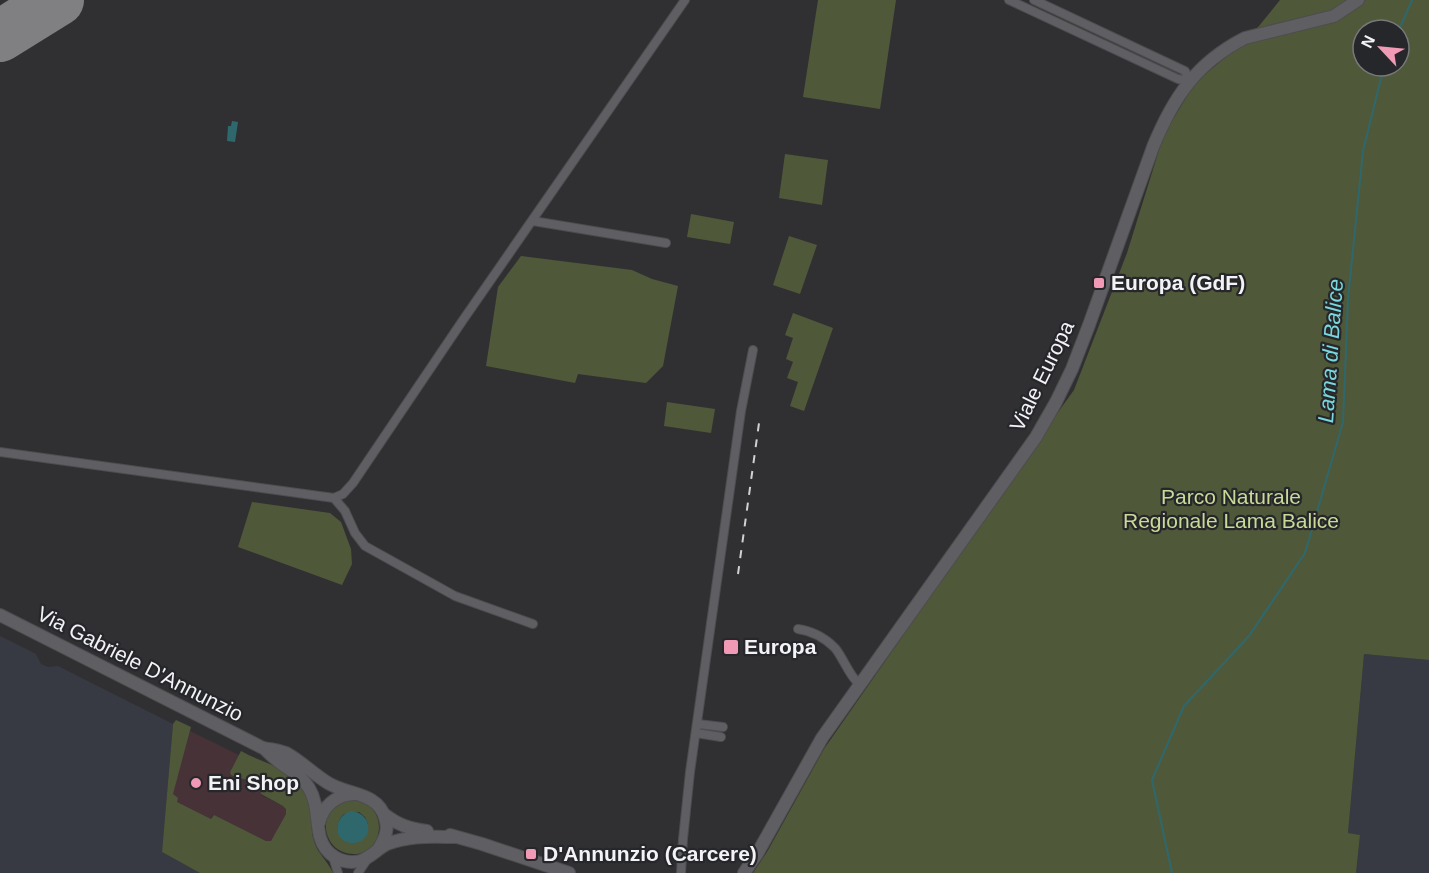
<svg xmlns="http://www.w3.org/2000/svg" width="1429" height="873" viewBox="0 0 1429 873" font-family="Helvetica,sans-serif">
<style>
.commercial{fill:#463237}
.built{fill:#383a43}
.green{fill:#50583a;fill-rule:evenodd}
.water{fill:#2f686c}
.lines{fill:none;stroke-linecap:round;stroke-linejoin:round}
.stream{stroke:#2f686c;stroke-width:2}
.runway{stroke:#808083;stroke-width:52}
.street-casing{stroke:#4d4d4f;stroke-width:10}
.secondary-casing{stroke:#4d4d4f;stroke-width:14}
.street{stroke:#5f5f63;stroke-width:8}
.secondary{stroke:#5f5f63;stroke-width:12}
.rail{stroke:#d1d1d3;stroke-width:2;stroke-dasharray:8 8;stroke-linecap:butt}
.poi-dot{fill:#f09ab5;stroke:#26272a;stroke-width:2}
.labels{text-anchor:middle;stroke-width:4.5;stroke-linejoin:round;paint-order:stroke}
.poi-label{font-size:21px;font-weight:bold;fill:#f3f3f5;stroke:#26272a;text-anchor:start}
.street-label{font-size:21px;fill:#f3f3f5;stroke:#26272a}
.park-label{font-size:21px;fill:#c9da97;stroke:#26272a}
.water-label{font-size:22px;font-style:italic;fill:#7ad7dd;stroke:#26272a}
</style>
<rect width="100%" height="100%" fill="#303033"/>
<path class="commercial" d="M 190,731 L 239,755 L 230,772 L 231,775 L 240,779 L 245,778 L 259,787 L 262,790 L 261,795 L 285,807 L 287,812 L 272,841 L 266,841 L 213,815 L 211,819 L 176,802 L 172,795 Z"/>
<path class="built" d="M 0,636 L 36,654 L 41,664 L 48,667 L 58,666 L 173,724 L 162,852 L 200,873 L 0,873 Z
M 1364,654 L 1429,660 L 1429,873 L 1356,873 L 1360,835 L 1348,833 Z"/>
<path class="green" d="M 818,0 L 896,0 L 880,109 L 803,97 Z
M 1280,0 L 1429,0 L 1429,660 L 1364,654 L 1348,833 L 1360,835 L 1356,873 L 753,873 L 767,852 L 824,749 L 902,637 L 940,576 L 1074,390 L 1127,253 L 1164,134 L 1195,83 L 1227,56 L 1259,26 ZM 1363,30 L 1399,30 L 1399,66 L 1363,66 Z
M 785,154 L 828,160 L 822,205 L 779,198 Z
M 691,214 L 734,222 L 730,244 L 687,237 Z
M 789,236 L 817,245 L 800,294 L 773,285 Z
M 521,256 L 632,270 L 652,279 L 678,286 L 663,366 L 646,383 L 578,374 L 575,383 L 486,366 L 498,287 Z
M 793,313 L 833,328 L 804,411 L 790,406 L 798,382 L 787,378 L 793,362 L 786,359 L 793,338 L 785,335 Z
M 667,402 L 715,409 L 711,433 L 664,426 Z
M 252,502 L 330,513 L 341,522 L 351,549 L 352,564 L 342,585 L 238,547 Z
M 176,720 L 191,727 L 173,794 L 178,798 L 177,802 L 211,819 L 214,815 L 266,841 L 271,841 L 286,814 L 286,809 L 283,806 L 261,794 C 261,780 242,780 231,775 L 230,772 L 241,751 C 271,768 300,767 310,808 C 313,818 310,830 314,841 C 317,853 328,861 333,873 L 200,873 L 162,852 L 173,724 Z
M 350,800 C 394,801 384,863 346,853 C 339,851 332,846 329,839 C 320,821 332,804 350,800 ZM 359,812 L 365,817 L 368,824 L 348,842 C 336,836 334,823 344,814 Z"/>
<path class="water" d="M 232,121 L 238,122 L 235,142 L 227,141 L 228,126 L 231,126 Z
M 351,811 C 375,813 373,844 352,843 C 332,842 333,816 351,811 Z"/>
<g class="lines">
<path class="stream" d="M 1399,30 L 1412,0
M 1172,873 L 1152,780 L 1184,706 L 1249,636 L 1305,553 L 1343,422 L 1348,299 L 1363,151 L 1384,66"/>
<path class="runway" d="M 0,36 L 58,0"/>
<defs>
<path id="street" d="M 1009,0 L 1178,79 L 1190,81
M 1034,0 L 1185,71 L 1190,81
M 533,221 L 666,243
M 0,452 L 334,498 L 343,494 L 353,483 L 463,320 L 685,0
M 334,498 L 345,511 L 355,533 L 365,546 L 455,596 L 533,624
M 798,629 C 812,631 825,638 835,648 C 844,659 848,674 859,684
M 698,724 L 723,727
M 696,733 L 721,737
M 333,857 L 338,873
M 358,873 L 368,858
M 681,873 L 683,839 L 690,772 L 741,411 L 753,350"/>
<path id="secondary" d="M 0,615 L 263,748 C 270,749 279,750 286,753 C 301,761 313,774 328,783 C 347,795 378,792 385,818 C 389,830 385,838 379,848
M 264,748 C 268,753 273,757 278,761 C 289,770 301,775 309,788 C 318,803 316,821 320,837 C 325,855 342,865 360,861 C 370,858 377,849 387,844 C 410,835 432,837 456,837
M 384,814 C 398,825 410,829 427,831
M 319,823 C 323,806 336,795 353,794
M 450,835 L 482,844 L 569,873
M 744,873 L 757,854 L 822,738 L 1036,437 L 1056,402 L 1072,369 L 1089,325 L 1153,147 C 1173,98 1196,63 1245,38 L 1334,16 L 1358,0"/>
</defs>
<use href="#street" class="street-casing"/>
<use href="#secondary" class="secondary-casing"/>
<use href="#street" class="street"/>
<use href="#secondary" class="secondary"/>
<path class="rail" d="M 738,574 L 760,416"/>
</g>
<g class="poi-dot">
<rect x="1093" y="277" width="12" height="12" rx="3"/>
<rect x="723" y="639" width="16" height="16" rx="3"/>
<circle cx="196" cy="783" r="6"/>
<rect x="525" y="848" width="12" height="12" rx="3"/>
</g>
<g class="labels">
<g class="poi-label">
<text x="1111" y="290">Europa (GdF)</text>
<text x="744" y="654">Europa</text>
<text x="208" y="790">Eni Shop</text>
<text x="543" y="861">D'Annunzio (Carcere)</text>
</g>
<g class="street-label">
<text transform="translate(1042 376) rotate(-64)" y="7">Viale Europa</text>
<text transform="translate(140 664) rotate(27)" y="7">Via Gabriele D'Annunzio</text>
</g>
<g class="park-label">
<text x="1231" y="504">Parco Naturale<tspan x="1231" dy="24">Regionale Lama Balice</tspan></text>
</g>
<g class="water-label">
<text transform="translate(1330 351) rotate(-86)" y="8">Lama di Balice</text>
</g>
</g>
<g transform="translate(1381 48) rotate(296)"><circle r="28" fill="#26272a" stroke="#78797b" stroke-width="1.5"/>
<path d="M0-4.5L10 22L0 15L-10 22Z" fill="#f09ab5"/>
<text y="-9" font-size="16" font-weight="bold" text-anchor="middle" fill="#f3f3f5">N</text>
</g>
</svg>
